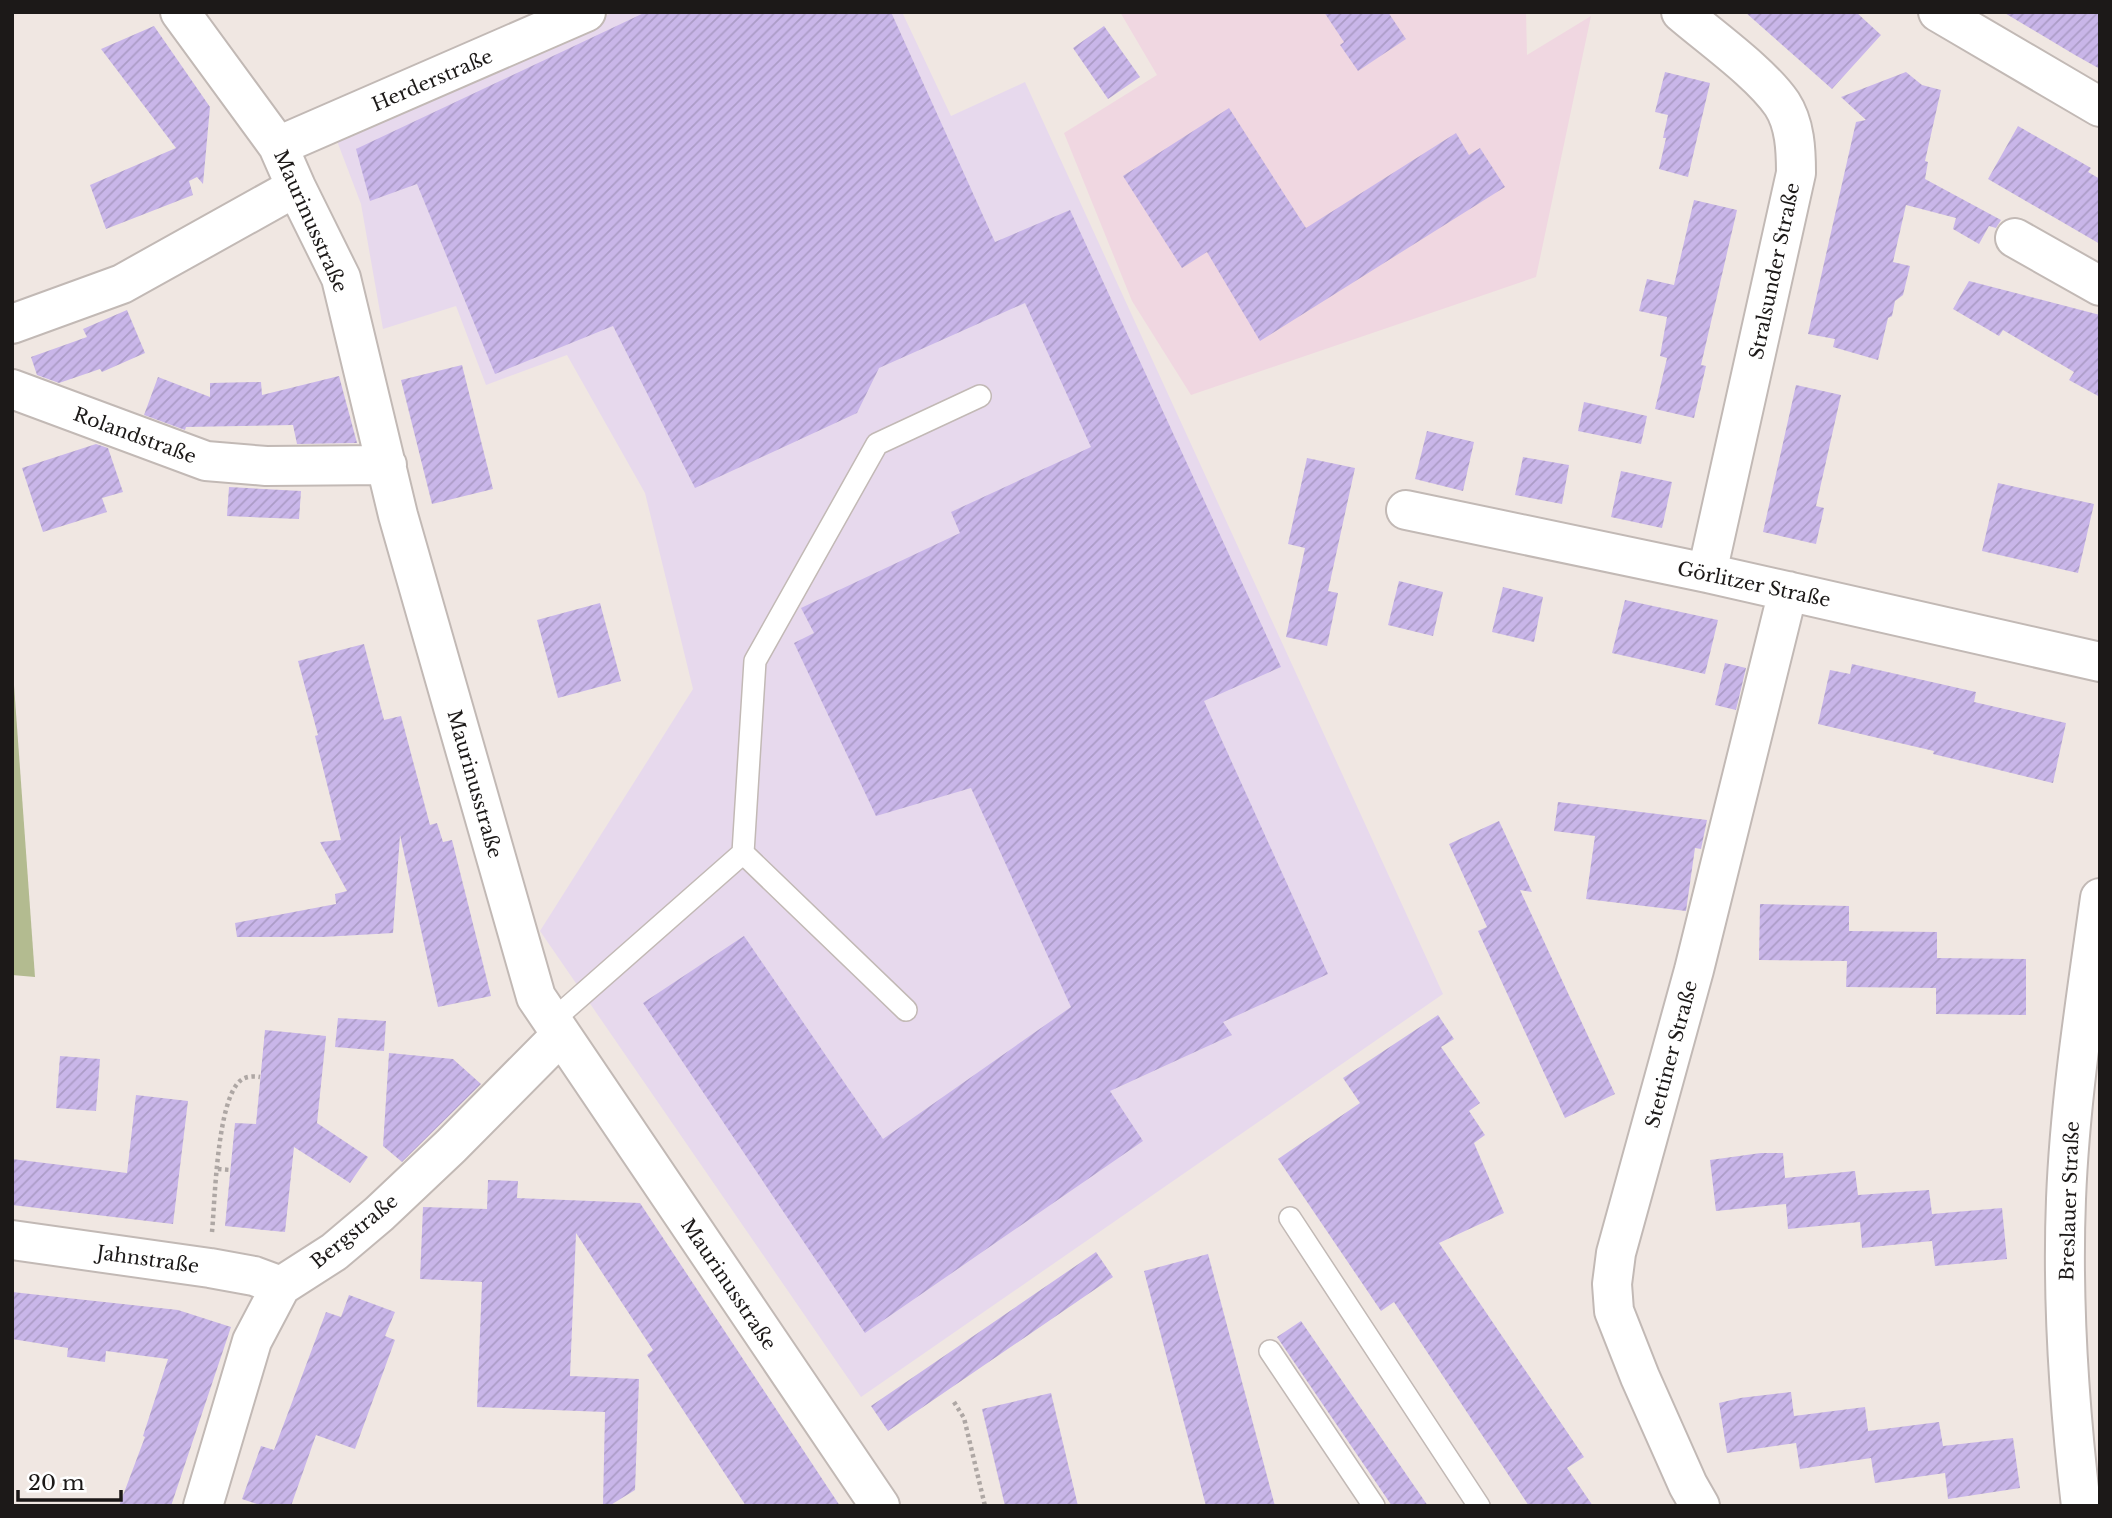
<svg xmlns="http://www.w3.org/2000/svg" width="2112" height="1518" viewBox="0 0 2112 1518" font-family="'Libre Baskerville',serif">
<style>
.industrial{fill:#e7d9ed}
.education{fill:#f0d7e1}
.green{fill:#b3bb90}
.building{fill:url(#building-hatch)}
.lines{fill:none;stroke-linecap:round;stroke-linejoin:round}
.lane-casing{stroke:#c2b9b5;stroke-width:24}
.street-casing{stroke:#c2b9b5;stroke-width:42}
.path{stroke:#aea7a4;stroke-width:4.5;stroke-dasharray:3.5 3.5;stroke-linecap:butt}
.lane{stroke:#fff;stroke-width:21}
.street{stroke:#fff;stroke-width:38}
.labels{text-anchor:middle;stroke-width:5;stroke-linejoin:round;paint-order:stroke}
.street-label{font-size:19px;fill:#1c1918;stroke:#fff}
</style>
<defs>
<pattern id="building-hatch" width="6" height="6" patternUnits="userSpaceOnUse" patternTransform="scale(1.75)"><rect width="6" height="6" fill="#c9b6e9"/><path d="M-1 1l2-2M0 6l6-6M5 7l2-2" fill="none" stroke="#ac9cc7"/></pattern>
</defs>
<rect width="100%" height="100%" fill="#f0e7e2"/>
<path class="industrial" d="M 614,12 L 902,12 L 951,116 L 1025,82 L 1443,994 L 861,1397 L 540,931 L 693,689 L 645,493 L 567,355 L 486,385 L 456,306 L 383,329 L 361,204 L 337,141 Z"/>
<path class="education" d="M 1120,12 L 1526,12 L 1527,55 L 1591,16 L 1536,277 L 1191,395 L 1132,301 L 1064,133 L 1157,75 Z"/>
<path class="green" d="M 12,685 L 14,685 L 35,977 L 12,975 Z"/>
<path class="building" d="M 646,12 L 891,12 L 995,242 L 1070,210 L 1281,667 L 1204,701 L 1328,974 L 1223,1022 L 1232,1035 L 1110,1091 L 1143,1141 L 865,1333 L 643,1003 L 744,936 L 883,1139 L 1071,1007 L 971,788 L 876,816 L 794,643 L 814,633 L 801,608 L 960,533 L 951,512 L 1091,447 L 1025,303 L 879,368 L 857,413 L 695,488 L 613,326 L 495,374 L 417,184 L 370,201 L 356,149 Z
M 1324,12 L 1388,12 L 1406,39 L 1358,71 L 1340,45 L 1344,42 Z
M 1745,12 L 1856,12 L 1881,35 L 1832,89 Z
M 2003,12 L 2100,12 L 2100,69 L 2075,55 Z
M 154,26 L 210,107 L 203,184 L 197,177 L 189,181 L 193,195 L 106,229 L 90,185 L 176,148 L 101,49 Z
M 1104,26 L 1140,77 L 1108,99 L 1073,48 Z
M 1665,72 L 1710,83 L 1688,177 L 1659,169 L 1666,138 L 1663,138 L 1668,115 L 1655,112 Z
M 1906,72 L 1922,85 L 1941,90 L 1925,161 L 1928,162 L 1925,179 L 2001,220 L 1996,228 L 1989,226 L 1979,244 L 1953,229 L 1956,218 L 1906,205 L 1893,262 L 1910,266 L 1903,295 L 1895,301 L 1892,316 L 1888,318 L 1878,360 L 1833,347 L 1835,339 L 1808,334 L 1856,122 L 1866,120 L 1841,97 Z
M 1229,108 L 1306,228 L 1456,133 L 1469,155 L 1480,148 L 1505,187 L 1260,341 L 1207,252 L 1182,268 L 1123,176 Z
M 2018,126 L 2091,168 L 2088,172 L 2100,179 L 2100,244 L 1988,179 Z
M 1694,200 L 1737,210 L 1701,365 L 1706,366 L 1694,418 L 1655,409 L 1667,358 L 1660,356 L 1667,317 L 1639,311 L 1647,279 L 1674,285 Z
M 1969,281 L 2100,315 L 2100,397 L 2069,380 L 2074,372 L 2003,330 L 1999,336 L 1953,309 Z
M 127,310 L 145,353 L 102,372 L 100,369 L 59,383 L 37,375 L 31,357 L 87,337 L 83,329 Z
M 462,365 L 493,489 L 432,504 L 401,380 Z
M 339,376 L 357,443 L 297,444 L 293,425 L 186,427 L 185,430 L 144,415 L 158,377 L 210,397 L 210,383 L 261,382 L 262,395 Z
M 1796,385 L 1841,395 L 1816,506 L 1824,508 L 1816,544 L 1763,532 Z
M 1584,402 L 1647,416 L 1641,444 L 1578,431 Z
M 1427,431 L 1474,442 L 1463,491 L 1415,479 Z
M 96,444 L 108,448 L 123,492 L 102,498 L 107,512 L 43,532 L 22,468 Z
M 1523,457 L 1569,465 L 1562,504 L 1515,495 Z
M 1307,458 L 1355,468 L 1328,591 L 1338,593 L 1327,646 L 1286,637 L 1305,548 L 1288,544 Z
M 1621,471 L 1672,482 L 1662,528 L 1611,517 Z
M 1998,483 L 2094,504 L 2078,573 L 1982,551 Z
M 229,487 L 301,491 L 299,519 L 227,516 Z
M 1399,581 L 1443,592 L 1433,636 L 1388,625 Z
M 1503,587 L 1543,597 L 1534,642 L 1492,632 Z
M 1625,600 L 1718,620 L 1705,674 L 1612,653 Z
M 600,603 L 621,681 L 558,698 L 537,620 Z
M 364,644 L 384,720 L 401,716 L 430,825 L 437,823 L 443,842 L 452,840 L 491,996 L 438,1007 L 400,835 L 393,933 L 323,937 L 237,937 L 235,923 L 336,904 L 335,894 L 347,891 L 320,842 L 341,840 L 315,736 L 318,735 L 298,661 Z
M 1725,663 L 1746,668 L 1736,710 L 1715,705 Z
M 1852,664 L 1976,692 L 1974,702 L 2066,723 L 2053,783 L 1933,754 L 1934,751 L 1818,724 L 1830,670 L 1850,674 Z
M 1558,802 L 1707,820 L 1701,849 L 1695,848 L 1686,911 L 1586,899 L 1595,836 L 1554,831 Z
M 1499,821 L 1532,892 L 1520,890 L 1615,1094 L 1565,1118 L 1478,931 L 1487,927 L 1449,844 Z
M 1760,904 L 1849,906 L 1849,931 L 1937,932 L 1937,958 L 2026,959 L 2026,1015 L 1936,1014 L 1936,988 L 1846,987 L 1847,961 L 1759,960 Z
M 1438,1015 L 1454,1039 L 1441,1047 L 1480,1103 L 1469,1111 L 1485,1135 L 1474,1143 L 1504,1213 L 1439,1243 L 1584,1457 L 1567,1468 L 1593,1506 L 1529,1506 L 1394,1302 L 1381,1311 L 1278,1159 L 1360,1103 L 1343,1078 Z
M 338,1018 L 386,1021 L 384,1051 L 335,1047 Z
M 265,1030 L 326,1036 L 317,1123 L 368,1157 L 350,1183 L 294,1147 L 285,1232 L 225,1226 L 235,1123 L 256,1124 Z
M 389,1053 L 453,1059 L 481,1084 L 402,1162 L 383,1146 Z
M 60,1056 L 100,1059 L 96,1111 L 56,1108 Z
M 136,1095 L 188,1101 L 173,1224 L 12,1205 L 12,1159 L 127,1173 Z
M 1761,1153 L 1783,1153 L 1785,1178 L 1855,1171 L 1858,1195 L 1929,1190 L 1932,1214 L 2002,1208 L 2007,1259 L 1935,1266 L 1932,1241 L 1862,1248 L 1860,1222 L 1788,1229 L 1786,1204 L 1716,1211 L 1710,1160 Z
M 488,1180 L 518,1181 L 517,1198 L 640,1203 L 840,1506 L 746,1506 L 647,1355 L 653,1350 L 576,1233 L 570,1376 L 639,1379 L 635,1490 L 609,1506 L 603,1506 L 605,1412 L 477,1407 L 482,1282 L 420,1279 L 423,1207 L 487,1209 Z
M 1096,1252 L 1113,1277 L 888,1431 L 871,1406 Z
M 1208,1254 L 1275,1506 L 1206,1506 L 1144,1271 Z
M 12,1292 L 178,1310 L 231,1327 L 171,1506 L 119,1506 L 145,1437 L 143,1436 L 168,1359 L 106,1351 L 105,1362 L 67,1357 L 68,1348 L 12,1339 Z
M 349,1295 L 395,1312 L 385,1336 L 395,1340 L 355,1449 L 316,1435 L 291,1506 L 263,1506 L 242,1499 L 261,1446 L 274,1450 L 326,1312 L 341,1317 Z
M 1301,1321 L 1428,1506 L 1392,1506 L 1277,1337 Z
M 1791,1392 L 1794,1416 L 1865,1407 L 1868,1431 L 1939,1422 L 1943,1446 L 2013,1438 L 2020,1488 L 1948,1499 L 1945,1473 L 1875,1483 L 1871,1458 L 1800,1469 L 1796,1443 L 1727,1453 L 1719,1403 L 1740,1398 Z
M 1051,1393 L 1078,1506 L 1005,1506 L 982,1409 Z"/>
<g class="lines">
<defs>
<path id="lane" d="M 743,853 L 906,1010
M 551,1022 L 743,853 L 755,661 L 877,444 L 980,396
M 1290,1218 L 1479,1506
M 1270,1351 L 1374,1506"/>
<path id="street" d="M 180,12 L 278,146 L 296,187 L 341,278 L 398,515 L 536,997 L 880,1506
M 1681,12 C 1710,37 1761,73 1782,104 C 1795,124 1796,150 1796,173 L 1707,573
M 1938,12 L 2100,107
M 278,146 L 586,12
M 2015,238 L 2100,286
M 12,324 L 122,284 L 296,187
M 12,389 L 206,461 L 266,466 L 387,465
M 1406,510 L 1707,573 L 2100,662
M 12,1240 L 210,1268 L 254,1276 L 281,1286
M 203,1506 L 252,1341 L 281,1286 L 334,1252 L 379,1214 L 451,1146 L 560,1036
M 1700,1506 L 1688,1485 L 1640,1377 L 1614,1311 L 1612,1284 L 1616,1253 L 1694,970 L 1788,591
M 2081,1506 C 2069,1405 2062,1301 2066,1199 C 2070,1098 2086,998 2100,898"/>
</defs>
<use href="#lane" class="lane-casing"/>
<use href="#street" class="street-casing"/>
<path class="path" d="M 218,1169 L 230,1170
M 212,1232 C 215,1200 217,1101 240,1081 C 245,1076 254,1076 260,1077
M 954,1402 L 964,1418 L 985,1506"/>
<use href="#lane" class="lane"/>
<use href="#street" class="street"/>
</g>
<g class="labels">
<g class="street-label">
<text transform="translate(432 80) rotate(-23)" y="7">Herderstraße</text>
<text transform="translate(311 221) rotate(66)" y="7">Maurinusstraße</text>
<text transform="translate(1774 271) rotate(-78)" y="7">Stralsunder Straße</text>
<text transform="translate(135 435) rotate(20)" y="7">Rolandstraße</text>
<text transform="translate(1754 584) rotate(12)" y="7">Görlitzer Straße</text>
<text transform="translate(475 784) rotate(74)" y="7">Maurinusstraße</text>
<text transform="translate(1671 1054) rotate(-75)" y="7">Stettiner Straße</text>
<text transform="translate(2069 1201) rotate(-88)" y="7">Breslauer Straße</text>
<text transform="translate(354 1231) rotate(-39)" y="7">Bergstraße</text>
<text transform="translate(148 1259) rotate(8)" y="7">Jahnstraße</text>
<text transform="translate(729 1284) rotate(56)" y="7">Maurinusstraße</text>
</g>
</g>
<rect width="2112" height="1518" fill="none" stroke="#1c1918" stroke-width="28"/>
<path d="M18 1490v10h103v-10" fill="none" stroke="#1c1918" stroke-width="3.5"/>
<text x="28" y="1490" font-size="21" fill="#1c1918" stroke="#ffffff" stroke-width="5" paint-order="stroke">20 m</text>
</svg>
